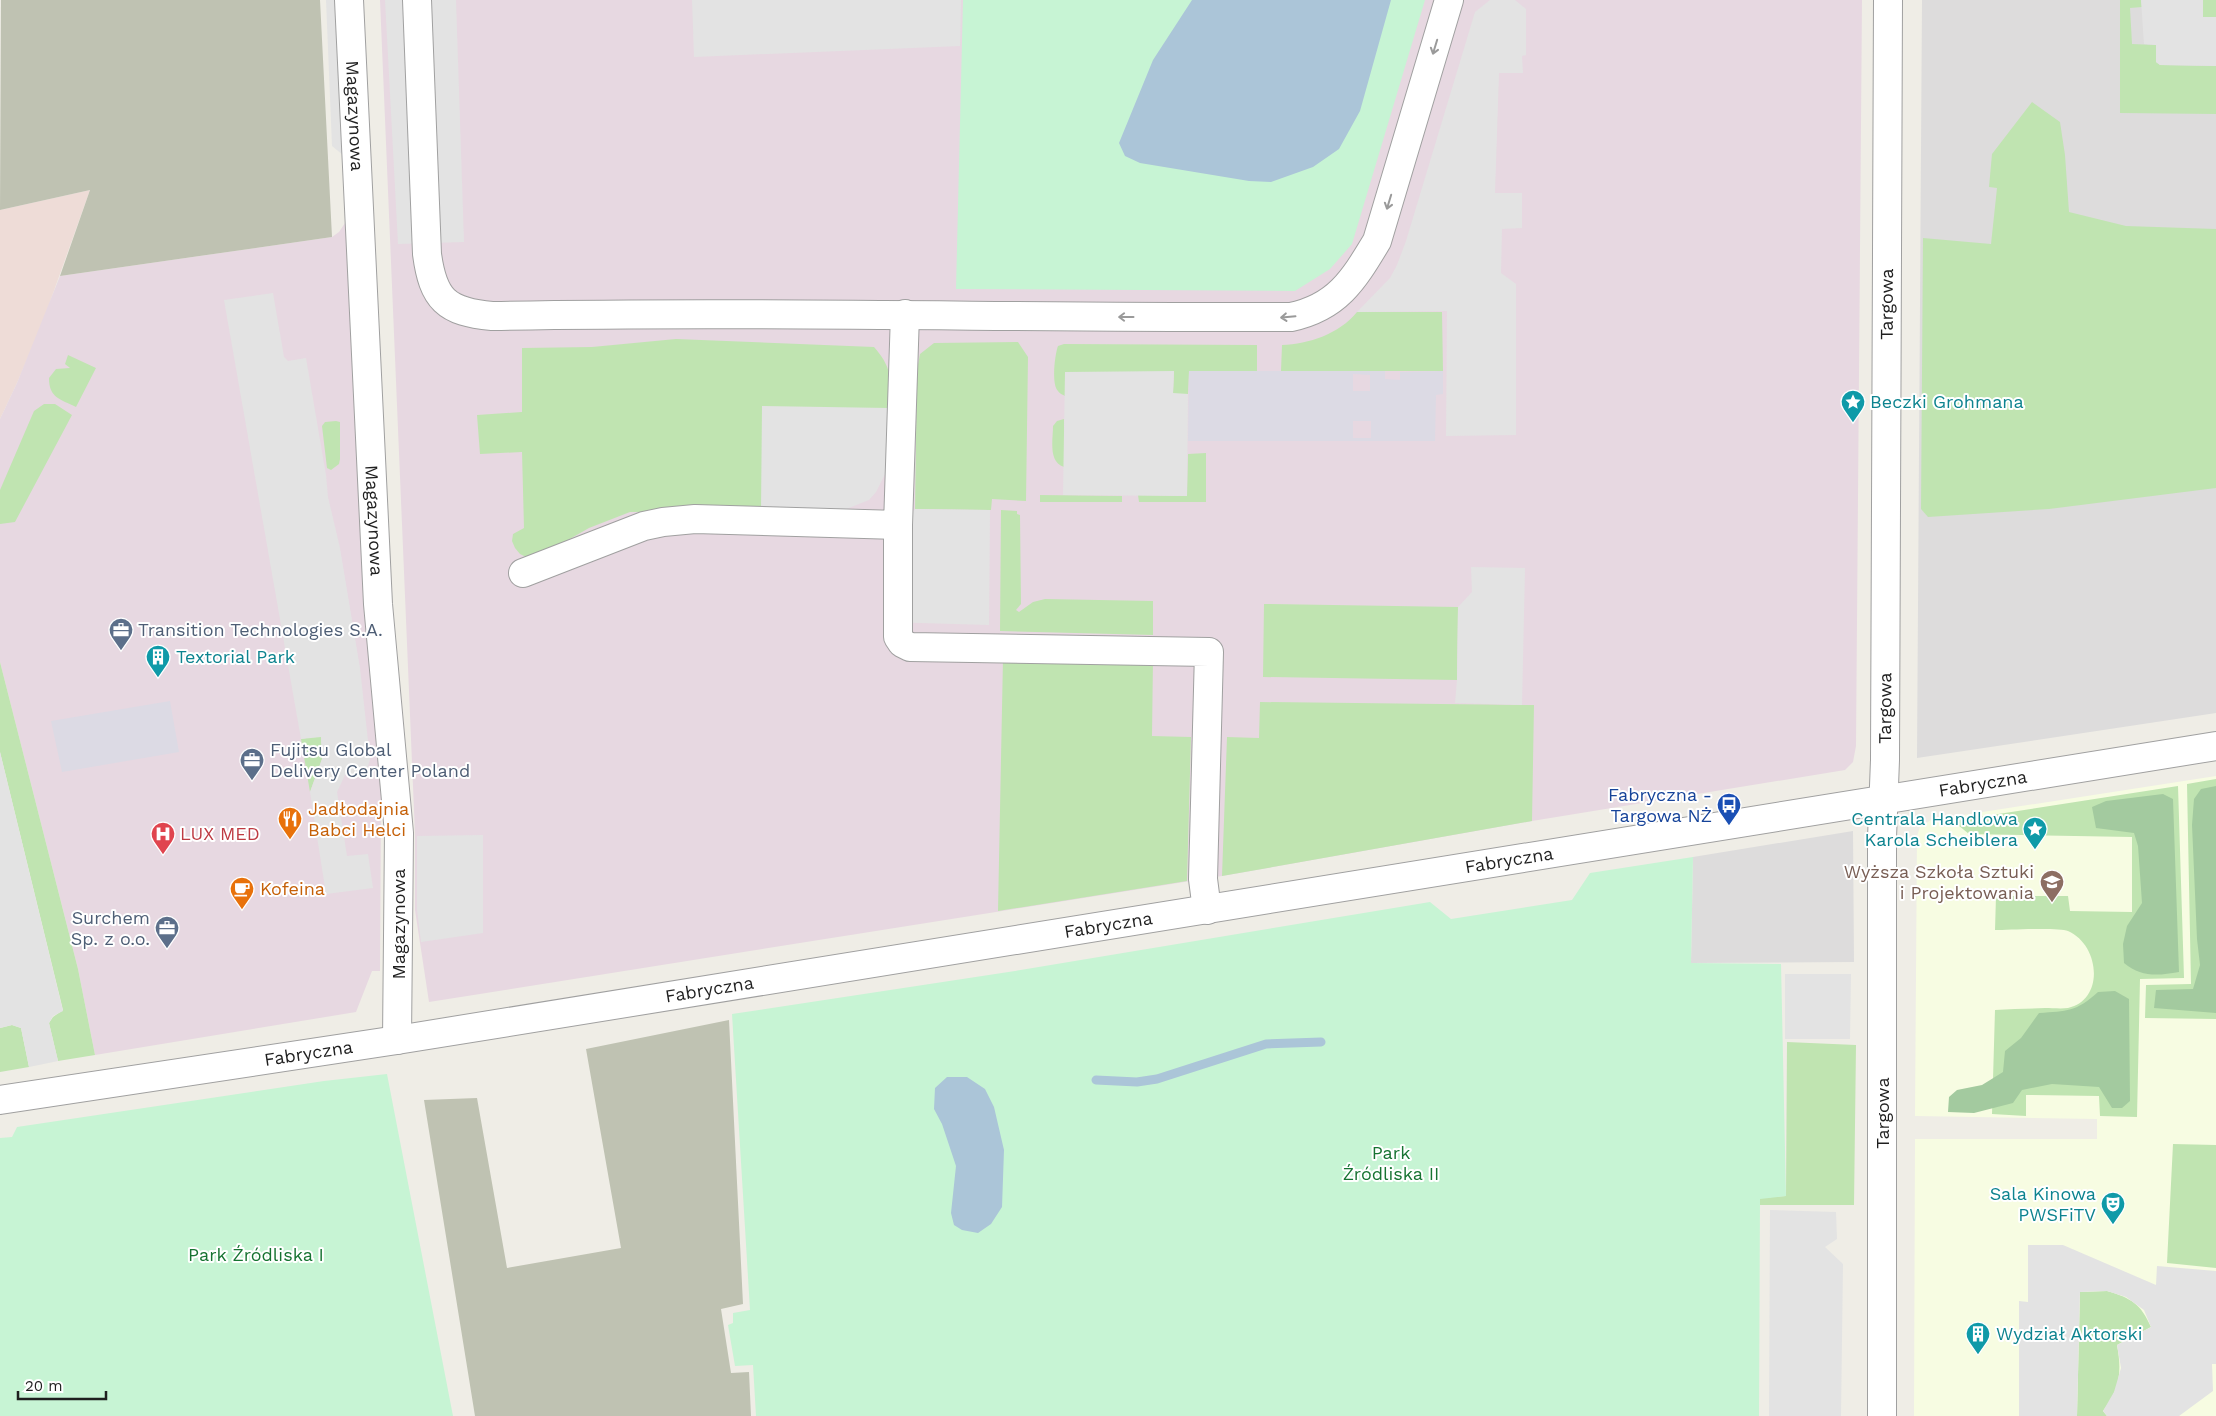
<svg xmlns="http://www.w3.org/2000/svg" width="2216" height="1416" viewBox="0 0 2216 1416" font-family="'Work Sans',sans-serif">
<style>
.residential{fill:#dddcdc}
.commercial{fill:#eedcd7}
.industrial{fill:#e7d8e1}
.education{fill:#f7fce2}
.construction{fill:#bfc2b2}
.grass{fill:#c0e4b1}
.forest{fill:#a3ca9f}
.park{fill:#c7f4d4}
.parking{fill:#e3e3e3}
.plaza{fill:#dcdae4;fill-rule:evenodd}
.water{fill:#abc5d8}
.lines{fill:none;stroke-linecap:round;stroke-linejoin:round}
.stream{stroke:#abc5d8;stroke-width:9}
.minor-casing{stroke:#a0a0a0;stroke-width:30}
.minor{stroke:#fff;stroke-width:28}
.oneway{stroke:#9a9a9a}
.labels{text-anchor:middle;stroke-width:4;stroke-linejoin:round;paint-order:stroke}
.street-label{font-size:18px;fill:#1f1f1f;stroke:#fff}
.culture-label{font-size:18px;fill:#0d838f;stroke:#fff;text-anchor:start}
.service-label{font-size:18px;fill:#4e5e75;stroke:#fff;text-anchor:start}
.transit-label{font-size:18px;fill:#164399;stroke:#fff;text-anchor:end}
.food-label{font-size:18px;fill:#c56008;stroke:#fff;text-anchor:start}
.health-label{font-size:18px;fill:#be3a42;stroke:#fff;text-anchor:start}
.education-label{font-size:18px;fill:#785e54;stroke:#fff;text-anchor:end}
.park-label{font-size:18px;fill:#167331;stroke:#fff}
</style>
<rect width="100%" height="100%" fill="#efede6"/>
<path class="residential" d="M 1922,0 L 2216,0 L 2216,713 L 1917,758 Z
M 1853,831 L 1854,962 L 1691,963 L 1693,857 Z"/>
<path class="commercial" d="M 90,190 L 42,324 L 17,383 L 0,419 L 0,210 Z"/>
<path class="industrial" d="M 380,0 L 1862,0 L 1856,746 L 1853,762 L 1845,770 L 1532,821 L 1222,876 L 429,1002 L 415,910 L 415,834 Z
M 347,220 L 372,675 L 381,796 L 380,971 L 372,971 L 356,1012 L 95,1055 L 78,969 L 0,662 L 0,419 L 17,383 L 60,276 L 332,237 L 339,232 Z"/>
<path class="education" d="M 2216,776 L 2216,1416 L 1914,1416 L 1915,1139 L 2097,1139 L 2097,1119 L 1915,1116 L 1917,836 L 1920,827 L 1931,820 Z"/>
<path class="construction" d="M 1,0 L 320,0 L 332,237 L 60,276 L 90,190 L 0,210 Z
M 729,1020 L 743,1304 L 721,1309 L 731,1373 L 749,1372 L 751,1416 L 475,1416 L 424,1100 L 477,1098 L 507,1268 L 621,1248 L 586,1049 Z"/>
<path class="grass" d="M 2120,0 L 2141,0 L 2142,7 L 2130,8 L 2132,44 L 2156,45 L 2156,62 L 2160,65 L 2216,66 L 2216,114 L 2120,113 Z
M 2203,0 L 2216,0 L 2216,17 L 2203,17 Z
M 2032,102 L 2060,122 L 2065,155 L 2069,212 L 2126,226 L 2216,229 L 2216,488 L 2049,509 L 1928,517 L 1921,509 L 1923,238 L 1991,244 L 1997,188 L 1989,187 L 1992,154 Z
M 1357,312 L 1442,312 L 1443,371 L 1281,371 L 1282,345 C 1309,344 1339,334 1357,312 Z
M 676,339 L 874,347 C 894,370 890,379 889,408 L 761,511 L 630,512 L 589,528 L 547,552 L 526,557 L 520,554 L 515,548 L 512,541 L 513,534 L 524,528 L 522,452 L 480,454 L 477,415 L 522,412 L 522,348 L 592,347 Z
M 1018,342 L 1028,357 L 1026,501 L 992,499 L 991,510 L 915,509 L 917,370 L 920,354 L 934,343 Z
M 1064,344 L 1257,345 L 1257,371 L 1189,371 L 1188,394 L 1173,394 L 1174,372 L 1065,372 L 1065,396 C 1063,395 1059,393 1058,391 C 1051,384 1055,354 1058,346 Z
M 68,355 L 96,368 L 76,407 C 60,399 49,398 49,378 L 56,369 L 70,368 L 65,364 Z
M 44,404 L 55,404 L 72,415 L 15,522 L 0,524 L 0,490 L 34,411 Z
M 1064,419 L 1064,467 C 1048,462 1053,440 1053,426 L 1057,421 Z
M 336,421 L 340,422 L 340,459 L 339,464 L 331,470 L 327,468 L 322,426 L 325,422 Z
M 1206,453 L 1206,502 L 1139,502 L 1138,495 L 1187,496 L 1188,454 Z
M 1040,495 L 1122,496 L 1122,502 L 1040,502 Z
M 1001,510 L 1017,511 L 1017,514 L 1020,515 L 1021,604 L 1016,610 L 1019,612 L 1033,602 L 1045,599 L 1153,601 L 1153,635 L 1000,631 Z
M 1264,604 L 1458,607 L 1457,680 L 1263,677 Z
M 1003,658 L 1153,659 L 1152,736 L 1191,737 L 1187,881 L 998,911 Z
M 0,662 L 78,969 L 95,1055 L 58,1061 L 49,1023 L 53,1017 L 63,1010 L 0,752 Z
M 1260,702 L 1534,705 L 1532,821 L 1222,876 L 1227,737 L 1259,738 Z
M 317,736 L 321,737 L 322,759 L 310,792 L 301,739 Z
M 2216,779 L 2216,1019 L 2145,1018 L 2146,985 L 2191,984 L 2187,784 Z
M 2178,786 L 2184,978 L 2140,979 L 2137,1117 L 2100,1116 L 2099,1096 L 2026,1095 L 2026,1116 L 1992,1114 L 1995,1010 C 2012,1009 2029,1009 2045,1008 C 2052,1008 2061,1009 2068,1008 C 2105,1000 2100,945 2068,931 C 2058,927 2009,930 1995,930 L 1996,896 L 2068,896 L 2070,911 L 2132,912 L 2132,837 L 1969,834 L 1953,821 Z
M 12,1025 L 21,1028 L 29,1067 L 0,1072 L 0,1028 Z
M 1787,1042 L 1856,1045 L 1854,1205 L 1760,1205 L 1760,1198 L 1786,1196 Z
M 2173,1144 L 2216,1145 L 2216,1268 L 2167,1263 Z
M 2107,1291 C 2131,1298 2141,1304 2151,1327 L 2117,1345 C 2122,1372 2120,1389 2103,1411 L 2107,1416 L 2077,1416 L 2080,1292 Z"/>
<path class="forest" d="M 2216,786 L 2216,1013 L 2154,1008 L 2156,990 L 2193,989 L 2200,965 L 2197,939 L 2192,825 L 2194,799 L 2201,789 Z
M 2163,794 L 2173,799 L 2179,972 C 2157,976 2141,977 2124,963 L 2123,944 L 2127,926 L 2142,903 L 2138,846 L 2134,833 L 2096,828 L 2092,807 L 2106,801 Z
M 2115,991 L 2129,999 L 2130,1101 L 2122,1108 L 2112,1108 L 2099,1087 L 2052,1084 L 2022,1090 L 2013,1103 L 1974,1113 L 1948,1112 L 1949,1097 L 1957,1090 L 1982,1085 L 2003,1072 L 2005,1051 L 2021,1038 L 2039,1013 C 2067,1011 2076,1012 2098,992 Z"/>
<path class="park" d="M 963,0 L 1425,0 L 1352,244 L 1330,269 L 1295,291 L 956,289 Z
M 1693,857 L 1691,963 L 1781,964 L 1786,1196 L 1760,1199 L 1759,1416 L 756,1416 L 753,1365 L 735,1366 L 728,1325 L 733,1323 L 733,1313 L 750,1310 L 732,1014 L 1015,971 L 1430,902 L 1451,919 L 1572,900 L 1590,873 Z
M 387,1074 L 453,1416 L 0,1416 L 0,1138 L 12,1137 L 17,1127 L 324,1081 Z"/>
<path class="parking" d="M 326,0 L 336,0 L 343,155 L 332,146 Z
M 385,0 L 456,0 L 464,242 L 398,244 Z
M 692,0 L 961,0 L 960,46 L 694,57 Z
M 1490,0 L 1515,0 L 1526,9 L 1526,55 L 1522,56 L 1523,73 L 1499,73 L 1495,193 L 1522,193 L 1522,228 L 1502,229 L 1501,273 L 1516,284 L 1516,435 L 1446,436 L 1447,311 L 1357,312 L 1390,278 L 1397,265 L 1406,241 L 1475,12 Z
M 2141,0 L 2203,0 L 2203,17 L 2216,17 L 2216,66 L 2160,65 L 2156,62 L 2156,45 L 2144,44 Z
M 273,293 L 284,357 L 288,361 L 306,358 L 326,475 L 328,497 L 340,548 L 360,668 L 370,759 L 365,777 L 345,775 L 337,792 L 347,856 L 368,854 L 373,888 L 326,894 L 310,792 L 322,759 L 321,737 L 301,739 L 224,300 Z
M 1174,371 L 1173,393 L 1188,394 L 1187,496 L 1063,495 L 1065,372 Z
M 762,406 L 889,408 L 888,468 L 876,492 L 869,500 L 844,510 L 761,511 Z
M 915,509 L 990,510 L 989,625 L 886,622 L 889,539 Z
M 1471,567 L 1525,568 L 1522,705 L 1455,703 L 1457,680 L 1458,607 L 1472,592 Z
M 0,752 L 63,1011 L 53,1016 L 49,1023 L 58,1061 L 29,1067 L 21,1028 L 12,1025 L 0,1028 Z
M 483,835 L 483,933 L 421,942 L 417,910 L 417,836 Z
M 1785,974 L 1851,974 L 1850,1039 L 1785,1039 Z
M 1770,1210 L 1836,1212 L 1837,1239 L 1825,1247 L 1843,1264 L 1841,1416 L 1769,1416 Z
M 2028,1245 L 2063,1245 L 2156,1285 L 2157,1266 L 2216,1271 L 2216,1364 L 2212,1364 L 2213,1391 L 2179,1416 L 2107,1416 L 2103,1411 L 2114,1392 L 2121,1368 L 2117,1345 L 2151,1327 L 2144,1310 L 2126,1297 L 2107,1291 L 2080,1292 L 2077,1416 L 2019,1416 L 2019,1301 L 2028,1302 Z"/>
<path class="plaza" d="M 1189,371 L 1385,371 L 1385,379 L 1400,380 L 1400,372 L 1443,371 L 1443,394 L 1436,395 L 1435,441 L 1188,441 ZM 1353,374 L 1370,375 L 1370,391 L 1353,391 ZM 1353,421 L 1371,421 L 1371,438 L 1353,438 Z
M 170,701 L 179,752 L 62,772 L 51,721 Z"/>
<path class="water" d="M 1192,0 L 1391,0 L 1360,111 L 1339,149 L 1313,167 L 1271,182 L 1249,181 L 1140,163 L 1125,156 L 1119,143 L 1153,60 Z
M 947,1077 L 967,1077 L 985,1089 L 994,1107 L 1004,1150 L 1002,1207 L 991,1224 L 978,1233 L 962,1230 L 954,1225 L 951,1213 L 956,1166 L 942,1124 L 934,1109 L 935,1088 Z"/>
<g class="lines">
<path class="stream" d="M 1096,1080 L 1137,1082 L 1157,1079 L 1266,1044 L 1321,1042"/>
<defs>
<g id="minor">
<path id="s1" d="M 349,0 L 378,604 L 399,833 L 397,1040"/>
<path d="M 417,0 L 427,254 C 433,299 446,312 492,316 C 758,311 1025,318 1291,317 C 1338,307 1354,279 1377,241 L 1449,0"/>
<path d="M 898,525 L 898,637 L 902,643 L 910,647 L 1209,652 L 1203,879 L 1207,910"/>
<path d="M 523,573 L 644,526 L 663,522 L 695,519 L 898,525 L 905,314"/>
<path id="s2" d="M 0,1100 L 397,1040 L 2216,746"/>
<path id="s3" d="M 1882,1416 L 1882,838 L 1885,760 L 1888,0"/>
</g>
</defs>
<use href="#minor" class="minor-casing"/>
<use href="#minor" class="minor"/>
</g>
<defs><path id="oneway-shaft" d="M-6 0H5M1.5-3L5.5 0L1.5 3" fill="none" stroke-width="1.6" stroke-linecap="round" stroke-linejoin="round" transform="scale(1.25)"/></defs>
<g class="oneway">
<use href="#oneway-shaft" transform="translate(1435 47) rotate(107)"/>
<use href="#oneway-shaft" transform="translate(1389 202) rotate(107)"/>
<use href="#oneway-shaft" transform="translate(1126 317) rotate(180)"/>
<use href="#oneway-shaft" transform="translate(1288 317) rotate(175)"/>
</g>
<defs>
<symbol id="sight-pin" viewBox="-11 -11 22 30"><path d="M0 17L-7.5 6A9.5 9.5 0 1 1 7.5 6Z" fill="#0f9aa8" stroke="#fff"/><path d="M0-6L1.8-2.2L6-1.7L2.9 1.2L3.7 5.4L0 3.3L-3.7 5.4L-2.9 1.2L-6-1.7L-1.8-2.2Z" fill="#fff"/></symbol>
<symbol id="office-pin" viewBox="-11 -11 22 30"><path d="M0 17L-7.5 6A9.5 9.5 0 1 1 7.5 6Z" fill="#5c6f8a" stroke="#fff"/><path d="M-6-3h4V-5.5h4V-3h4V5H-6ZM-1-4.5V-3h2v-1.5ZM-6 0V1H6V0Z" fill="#fff"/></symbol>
<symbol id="building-pin" viewBox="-11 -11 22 30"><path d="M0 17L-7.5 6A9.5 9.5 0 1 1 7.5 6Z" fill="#0f9aa8" stroke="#fff"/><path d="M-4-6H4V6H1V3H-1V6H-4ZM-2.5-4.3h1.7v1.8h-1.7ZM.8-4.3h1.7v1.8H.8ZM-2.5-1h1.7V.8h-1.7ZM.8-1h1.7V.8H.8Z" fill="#fff"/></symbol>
<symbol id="bus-pin" viewBox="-11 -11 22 30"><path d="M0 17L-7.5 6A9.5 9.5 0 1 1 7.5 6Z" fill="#1a4fb4" stroke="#fff"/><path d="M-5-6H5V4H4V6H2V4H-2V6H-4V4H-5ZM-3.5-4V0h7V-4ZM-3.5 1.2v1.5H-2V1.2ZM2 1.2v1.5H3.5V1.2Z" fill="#fff"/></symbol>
<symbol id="restaurant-pin" viewBox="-11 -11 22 30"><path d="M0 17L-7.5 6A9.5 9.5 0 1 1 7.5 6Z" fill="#e8710a" stroke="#fff"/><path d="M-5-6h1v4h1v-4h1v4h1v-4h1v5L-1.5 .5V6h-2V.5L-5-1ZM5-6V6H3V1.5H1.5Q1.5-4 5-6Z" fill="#fff"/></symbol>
<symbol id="hospital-pin" viewBox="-11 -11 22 30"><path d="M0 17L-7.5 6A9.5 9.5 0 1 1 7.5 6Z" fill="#e0444e" stroke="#fff"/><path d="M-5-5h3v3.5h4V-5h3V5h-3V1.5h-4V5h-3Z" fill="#fff"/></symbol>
<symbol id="university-pin" viewBox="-11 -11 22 30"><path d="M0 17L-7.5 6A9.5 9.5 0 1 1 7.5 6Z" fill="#8d6e63" stroke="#fff"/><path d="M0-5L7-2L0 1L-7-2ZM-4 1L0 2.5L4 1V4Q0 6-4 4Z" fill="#fff"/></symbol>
<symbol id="cafe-pin" viewBox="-11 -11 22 30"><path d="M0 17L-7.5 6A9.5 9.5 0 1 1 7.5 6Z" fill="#e8710a" stroke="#fff"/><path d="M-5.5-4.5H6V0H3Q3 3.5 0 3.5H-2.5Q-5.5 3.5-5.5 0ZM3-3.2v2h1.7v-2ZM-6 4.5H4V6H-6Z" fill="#fff"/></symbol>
<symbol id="theatre-pin" viewBox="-11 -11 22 30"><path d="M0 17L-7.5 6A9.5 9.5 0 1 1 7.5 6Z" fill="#0f9aa8" stroke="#fff"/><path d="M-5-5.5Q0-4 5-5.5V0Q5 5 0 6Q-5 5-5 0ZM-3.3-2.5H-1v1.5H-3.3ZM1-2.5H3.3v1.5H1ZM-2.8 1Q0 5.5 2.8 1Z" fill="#fff"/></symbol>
</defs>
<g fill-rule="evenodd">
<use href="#sight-pin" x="1839" y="388" width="28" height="38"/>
<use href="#office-pin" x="107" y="616" width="28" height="38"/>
<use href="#building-pin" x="144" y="643" width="28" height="38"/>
<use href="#office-pin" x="238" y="746" width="28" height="38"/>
<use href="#bus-pin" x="1715" y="791" width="28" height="38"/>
<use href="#restaurant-pin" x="276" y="805" width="28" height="38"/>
<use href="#sight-pin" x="2021" y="815" width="28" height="38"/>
<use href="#hospital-pin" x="149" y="820" width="28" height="38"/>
<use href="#university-pin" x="2038" y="868" width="28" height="38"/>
<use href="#cafe-pin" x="228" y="875" width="28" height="38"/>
<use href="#office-pin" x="153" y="914" width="28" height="38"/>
<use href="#theatre-pin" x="2099" y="1190" width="28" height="38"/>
<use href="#building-pin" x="1964" y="1320" width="28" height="38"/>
</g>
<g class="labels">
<g class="street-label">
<text dy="6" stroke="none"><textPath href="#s1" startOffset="116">Magazynowa</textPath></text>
<text dy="6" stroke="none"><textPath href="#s3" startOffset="1112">Targowa</textPath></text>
<text dy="6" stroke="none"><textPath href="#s1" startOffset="521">Magazynowa</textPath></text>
<text dy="6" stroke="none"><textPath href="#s3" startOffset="708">Targowa</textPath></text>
<text dy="6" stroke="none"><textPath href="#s2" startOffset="2008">Fabryczna</textPath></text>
<text dy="6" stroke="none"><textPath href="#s2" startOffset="1528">Fabryczna</textPath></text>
<text transform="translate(399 924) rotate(-90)" y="6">Magazynowa</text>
<text dy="6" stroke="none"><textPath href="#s2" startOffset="1122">Fabryczna</textPath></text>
<text dy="6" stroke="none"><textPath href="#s2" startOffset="718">Fabryczna</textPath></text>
<text dy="6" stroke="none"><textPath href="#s2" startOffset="312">Fabryczna</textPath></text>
<text transform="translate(1883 1113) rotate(-90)" y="6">Targowa</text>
</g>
<g class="culture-label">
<text x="1870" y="408">Beczki Grohmana</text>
<text x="176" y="663">Textorial Park</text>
<text x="2018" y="825" text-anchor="end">Centrala Handlowa<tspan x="2018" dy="21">Karola Scheiblera</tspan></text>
<text x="2096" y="1200" text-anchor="end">Sala Kinowa<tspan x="2096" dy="21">PWSFiTV</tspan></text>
<text x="1996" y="1340">Wydział Aktorski</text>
</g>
<g class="service-label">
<text x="138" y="636">Transition Technologies S.A.</text>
<text x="270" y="756">Fujitsu Global<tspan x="270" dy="21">Delivery Center Poland</tspan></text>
<text x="150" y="924" text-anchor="end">Surchem<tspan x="150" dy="21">Sp. z o.o.</tspan></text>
</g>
<g class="transit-label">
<text x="1712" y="801">Fabryczna -<tspan x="1712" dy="21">Targowa NŻ</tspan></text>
</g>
<g class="food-label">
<text x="308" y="815">Jadłodajnia<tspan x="308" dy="21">Babci Helci</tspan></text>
<text x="260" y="895">Kofeina</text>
</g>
<g class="health-label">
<text x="180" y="840">LUX MED</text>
</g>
<g class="education-label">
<text x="2034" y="878">Wyższa Szkoła Sztuki<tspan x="2034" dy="21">i Projektowania</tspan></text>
</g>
<g class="park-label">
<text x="1391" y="1159">Park<tspan x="1391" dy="21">Źródliska II</tspan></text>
<text x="256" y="1261">Park Źródliska I</text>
</g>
</g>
<path d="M18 1391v8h88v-8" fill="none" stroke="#1f1f1f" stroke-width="2.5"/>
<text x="25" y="1391" font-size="15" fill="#1f1f1f" stroke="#ffffff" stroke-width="4" paint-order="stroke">20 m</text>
</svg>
